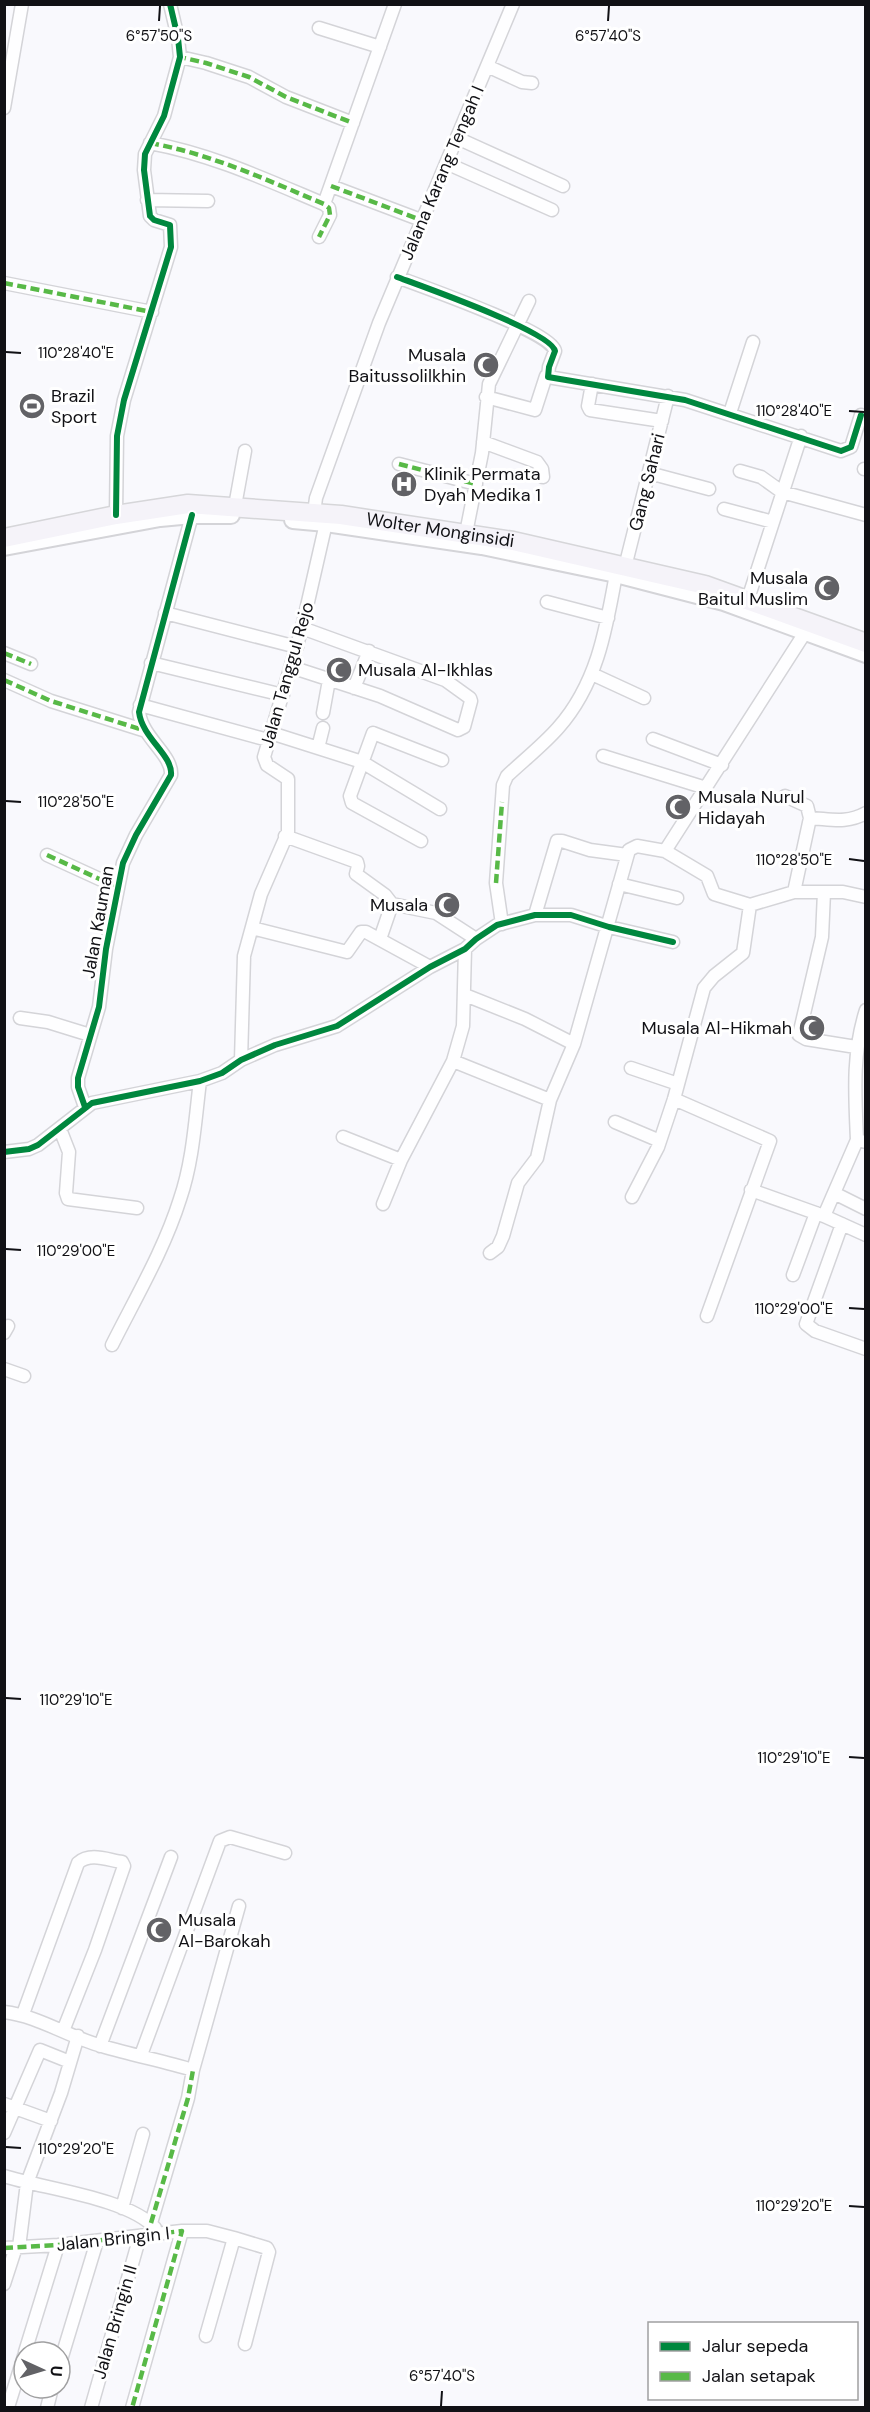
<svg xmlns="http://www.w3.org/2000/svg" width="870" height="2412" viewBox="0 0 870 2412" font-family="'DM Sans',sans-serif">
<style>
.lines{fill:none;stroke-linecap:round;stroke-linejoin:round}
.street-casing{stroke:#d4d4d8;stroke-width:15}
.secondary-casing{stroke:#d4d4d8;stroke-width:20}
.primary-casing{stroke:#d6d6d9;stroke-width:21}
.street{stroke:#fefeff;stroke-width:12}
.secondary{stroke:#fefeff;stroke-width:16}
.primary{stroke:#f5f3f9;stroke-width:18}
.quiet{stroke:#58b947;stroke-width:4.5;stroke-dasharray:9 4.5;stroke-linecap:butt}
.cycleway-casing{stroke:#fff;stroke-width:10}
.cycleway{stroke:#00873e;stroke-width:6}
.ticks{fill:none;stroke:#111115;stroke-width:2}
.labels{text-anchor:middle;stroke-width:6;stroke-linejoin:round;paint-order:stroke}
.street-label{font-size:18px;fill:#111115;stroke:#fff}
.poi-label{font-size:18px;fill:#111115;stroke:#fff;text-anchor:start}
.ticks-label{font-size:15px;text-anchor:middle;fill:#111115;stroke:#fff;stroke-width:6;stroke-linejoin:round;paint-order:stroke}
</style>
<rect width="100%" height="100%" fill="#f9f9fd"/>
<g class="lines">
<defs>
<path id="street" d="M 319,28 L 380,47
M 180,57 L 206,63 L 249,77 L 286,97 L 353,123
M 487,66 L 522,82 L 532,83
M 4,108 L 22,4
M 457,138 L 563,186
M 150,143 C 211,154 267,180 324,204 L 329,208 L 330,215 L 319,237
M 446,163 L 552,210
M 331,186 L 421,220
M 147,200 L 208,201
M 324,204 L 395,4
M 397,277 C 421,286 552,332 555,351 L 549,367 L 548,377 L 685,400 L 841,451 L 851,447 L 861,415
M 4,283 L 152,312
M 592,384 L 588,406 L 590,410 L 662,421
M 486,397 L 535,410 L 546,376
M 730,413 L 753,342
M 483,442 L 537,462 L 542,469 L 543,477
M 399,464 L 476,484
M 864,469 L 866,469
M 740,471 L 761,477 L 782,492 L 866,515
M 649,473 L 709,489
M 235,506 L 245,451
M 724,509 L 773,522
M 314,513 L 316,498 L 379,323 L 513,4
M 116,515 L 117,436 L 124,400 L 171,247 L 170,225 L 154,220 L 150,216 L 144,170 L 145,154 L 164,116 L 180,57 L 178,38 L 170,4
M 466,533 L 482,453 L 489,384 L 529,301
M 625,567 L 668,396
M 748,599 L 801,436
M 547,602 L 608,618
M 165,613 L 297,647
M 4,653 L 31,664
M 151,663 L 283,695
M 291,667 L 380,696 L 458,730 L 464,727 L 471,701 L 470,698 L 445,680 L 302,628
M 592,674 L 644,698
M 4,680 L 51,701 L 143,730
M 354,688 L 369,651
M 140,705 L 268,740
M 323,713 L 329,680
M 271,733 L 362,762 L 440,809
M 653,739 L 722,765
M 318,748 L 323,728
M 603,756 L 706,788
M 785,796 L 807,806 L 810,818
M 285,836 L 357,862 L 358,866 L 356,874 L 385,895 L 392,904 L 436,913 L 476,939
M 421,841 L 352,803 L 350,796 L 373,733 L 442,760
M 665,851 L 707,876 L 714,894 L 750,905 L 794,892 L 843,892 L 866,897
M 47,855 L 117,887
M 619,884 L 677,898
M 794,892 L 810,818 C 831,819 846,824 866,813
M 824,892 L 822,937 L 799,1035 L 806,1039 L 856,1047
M 535,915 L 557,841 L 562,841 L 590,850 L 627,855
M 502,924 L 496,883 L 503,785 L 507,776 C 524,760 543,745 558,728 C 597,684 606,630 616,574
M 252,928 L 347,952 L 361,932 L 366,932 L 430,967
M 380,939 L 392,904
M 465,995 L 525,1019 L 574,1044
M 866,1010 C 852,1054 855,1094 857,1140 L 866,1142
M 20,1018 L 48,1022 L 90,1035
M 241,1060 L 244,956 L 261,894 L 288,832 L 288,779 L 267,765 L 264,757 L 302,628 L 326,523
M 453,1061 L 550,1100
M 631,1068 L 678,1084
M 674,1099 L 770,1141 L 707,1316
M 85,1107 L 78,1087 L 78,1078 L 99,1007 L 106,949 L 123,863 L 136,835 L 171,775 C 173,755 142,738 139,712 L 192,515
M 615,1122 L 660,1141
M 60,1129 L 69,1152 L 66,1193 L 68,1199 L 137,1208
M 343,1137 L 401,1160
M 4,1152 L 29,1149 L 38,1145 L 92,1103 L 200,1081 L 222,1073 L 241,1060 L 275,1045 L 337,1026 L 430,967 L 465,949 L 476,939 L 497,925 L 535,915 L 571,915 L 609,927 L 673,942
M 751,1190 L 824,1216 L 866,1235
M 834,1193 L 866,1209
M 632,1197 L 658,1147 L 674,1099 L 704,988 L 714,976 L 743,953 L 750,905
M 383,1204 L 401,1160 L 453,1061 L 463,1026 L 465,949
M 824,1216 L 857,1140
M 842,1224 L 806,1324 L 815,1331 L 866,1349
M 490,1253 L 498,1247 L 503,1236 L 518,1183 L 537,1158 L 550,1100 L 574,1044 L 629,850 L 637,846 L 665,851 L 806,631
M 793,1275 L 816,1213
M 4,1333 L 8,1326
M 112,1345 C 136,1297 164,1250 180,1199 C 193,1161 195,1121 200,1081
M 4,1369 L 24,1376
M 4,2012 C 39,2016 68,2037 102,2046 C 132,2055 163,2061 193,2070
M 23,2014 L 78,1863 C 90,1852 108,1860 122,1862 L 124,1866 L 95,1950 L 63,2031
M 100,2046 L 171,1857
M 141,2055 L 220,1841 L 230,1837 L 285,1853
M 4,2104 L 51,2121
M 4,2133 L 40,2050 L 70,2062
M 4,2176 C 45,2189 128,2198 155,2228
M 122,2208 L 143,2134
M 151,2223 L 188,2098 L 193,2070 L 239,1906
M 182,2231 L 207,2231 L 234,2238 L 206,2336
M 234,2238 L 267,2248 L 269,2252 L 245,2344
M 19,2247 L 27,2183 L 61,2093 L 78,2036
M 4,2248 L 58,2245 L 182,2231 L 132,2408
M 4,2284 L 16,2247
M 25,2352 L 58,2245
M 60,2363 L 97,2241
M 9,2404 L 24,2356
M 47,2408 L 52,2388
M 91,2408 L 140,2236"/>
<path id="secondary" d="M 293,520 L 326,523 L 482,546 L 616,574 L 724,602 L 866,654
M 4,547 L 160,518 L 192,515 L 231,515"/>
<g id="primary">
<path id="s1" d="M 4,538 L 116,515 L 188,504 L 341,515 L 513,541 L 705,585 L 866,643"/>
</g>
</defs>
<use href="#street" class="street-casing"/>
<use href="#secondary" class="secondary-casing"/>
<use href="#primary" class="primary-casing"/>
<use href="#street" class="street"/>
<use href="#secondary" class="secondary"/>
<use href="#primary" class="primary"/>
<path class="quiet" d="M 180,54 L 180,57 L 206,63 L 249,77 L 286,97 L 353,123
M 150,143 C 211,154 267,180 324,204 L 329,208 L 330,215 L 319,237
M 331,186 L 421,220
M 4,283 L 152,312
M 399,464 L 476,484
M 4,653 L 31,664
M 4,680 L 51,701 L 143,730
M 47,855 L 117,887
M 496,883 L 502,802
M 151,2223 L 188,2098 L 193,2070
M 4,2248 L 58,2245 L 182,2231 L 132,2408"/>
<defs>
<path id="cycleway" d="M 397,277 C 421,286 552,332 555,351 L 549,367 L 548,377 L 685,400 L 841,451 L 851,447 L 861,415
M 116,515 L 117,436 L 124,400 L 171,247 L 170,225 L 154,220 L 150,216 L 144,170 L 145,154 L 164,116 L 180,57 L 178,38 L 170,4
M 85,1107 L 78,1087 L 78,1078 L 99,1007 L 106,949 L 123,863 L 136,835 L 171,775 C 173,755 142,738 139,712 L 192,515
M 4,1152 L 29,1149 L 38,1145 L 92,1103 L 200,1081 L 222,1073 L 241,1060 L 275,1045 L 337,1026 L 430,967 L 465,949 L 476,939 L 497,925 L 535,915 L 571,915 L 609,927 L 673,942"/>
</defs>
<use href="#cycleway" class="cycleway-casing"/>
<use href="#cycleway" class="cycleway"/>
</g>
<path class="ticks" d="M 159,21 L 160,6M 608,21 L 609,6M 6,352 L 21,353M 849,411 L 864,412M 6,801 L 21,802M 849,859 L 864,861M 6,1249 L 21,1250M 849,1308 L 864,1309M 6,1698 L 21,1699M 849,1757 L 864,1758M 6,2147 L 21,2148M 849,2206 L 864,2207M 441,2406 L 442,2391"/>
<defs>
<symbol id="mosque-disc" viewBox="-11 -11 22 22"><circle r="9.5" fill="#626266" stroke="#fff"/><path d="M3.5-4.9A6 6 0 1 0 3.5 4.9A5 5 0 1 1 3.5-4.9Z" fill="#fff"/></symbol>
<symbol id="stadium-disc" viewBox="-11 -11 22 22"><circle r="9.5" fill="#626266" stroke="#fff"/><path d="M0-5a6.5 5 0 1 0 0 10a6.5 5 0 1 0 0-10ZM-3.5-1.8h7v3.6h-7Z" fill="#fff"/></symbol>
<symbol id="hospital-disc" viewBox="-11 -11 22 22"><circle r="9.5" fill="#626266" stroke="#fff"/><path d="M-5-5h3v3.5h4V-5h3V5h-3V1.5h-4V5h-3Z" fill="#fff"/></symbol>
</defs>
<g fill-rule="evenodd">
<use href="#mosque-disc" x="471" y="350" width="30" height="30"/>
<use href="#stadium-disc" x="17" y="391" width="30" height="30"/>
<use href="#hospital-disc" x="389" y="469" width="30" height="30"/>
<use href="#mosque-disc" x="812" y="573" width="30" height="30"/>
<use href="#mosque-disc" x="324" y="655" width="30" height="30"/>
<use href="#mosque-disc" x="663" y="792" width="30" height="30"/>
<use href="#mosque-disc" x="432" y="890" width="30" height="30"/>
<use href="#mosque-disc" x="797" y="1013" width="30" height="30"/>
<use href="#mosque-disc" x="144" y="1915" width="30" height="30"/>
</g>
<g class="labels">
<g class="street-label">
<text transform="translate(442 173) rotate(-67)" y="6">Jalana Karang Tengah I</text>
<text transform="translate(647 482) rotate(-76)" y="6">Gang Sahari</text>
<text dy="6" stroke="none"><textPath href="#s1" startOffset="441">Wolter Monginsidi</textPath></text>
<text transform="translate(287 675) rotate(-74)" y="6">Jalan Tanggul Rejo</text>
<text transform="translate(98 922) rotate(-80)" y="6">Jalan Kauman</text>
<text transform="translate(113 2239) rotate(-6)" y="6">Jalan Bringin I</text>
<text transform="translate(115 2322) rotate(-74)" y="6">Jalan Bringin II</text>
</g>
<g class="poi-label">
<text x="466" y="361" text-anchor="end">Musala<tspan x="466" dy="21">Baitussolilkhin</tspan></text>
<text x="51" y="402">Brazil<tspan x="51" dy="21">Sport</tspan></text>
<text x="424" y="480">Klinik Permata<tspan x="424" dy="21">Dyah Medika 1</tspan></text>
<text x="808" y="584" text-anchor="end">Musala<tspan x="808" dy="21">Baitul Muslim</tspan></text>
<text x="358" y="676">Musala Al-Ikhlas</text>
<text x="698" y="803">Musala Nurul<tspan x="698" dy="21">Hidayah</tspan></text>
<text x="428" y="911" text-anchor="end">Musala</text>
<text x="792" y="1034" text-anchor="end">Musala Al-Hikmah</text>
<text x="178" y="1926">Musala<tspan x="178" dy="21">Al-Barokah</tspan></text>
</g>
</g>
<g class="ticks-label">
<text x="159" y="41">6°57'50"S</text>
<text x="608" y="41">6°57'40"S</text>
<text x="76" y="358">110°28'40"E</text>
<text x="794" y="416">110°28'40"E</text>
<text x="76" y="807">110°28'50"E</text>
<text x="794" y="865">110°28'50"E</text>
<text x="76" y="1256">110°29'00"E</text>
<text x="794" y="1314">110°29'00"E</text>
<text x="76" y="1705">110°29'10"E</text>
<text x="794" y="1763">110°29'10"E</text>
<text x="76" y="2154">110°29'20"E</text>
<text x="794" y="2211">110°29'20"E</text>
<text x="442" y="2381">6°57'40"S</text>
</g>
<rect width="870" height="2412" fill="none" stroke="#111115" stroke-width="12"/>
<rect x="648" y="2322" width="210" height="78" fill="#ffffff" stroke="#a0a0a1" stroke-width="1.5"/>
<rect x="660" y="2342" width="30" height="9" fill="#00873e" stroke="#a0a0a1" stroke-width="1.5"/>
<text x="702" y="2352" font-size="18" fill="#111115">Jalur sepeda</text>
<rect x="660" y="2372" width="30" height="9" fill="#58b947" stroke="#a0a0a1" stroke-width="1.5"/>
<text x="702" y="2382" font-size="18" fill="#111115">Jalan setapak</text>
<g transform="translate(42 2370) rotate(94)"><circle r="28" fill="#ffffff" stroke="#a0a0a1" stroke-width="1.5"/>
<path d="M0-4.5L10 22L0 15L-10 22Z" fill="#626266"/>
<text y="-9" font-size="16" font-weight="bold" text-anchor="middle" fill="#111115">U</text>
</g>
</svg>
